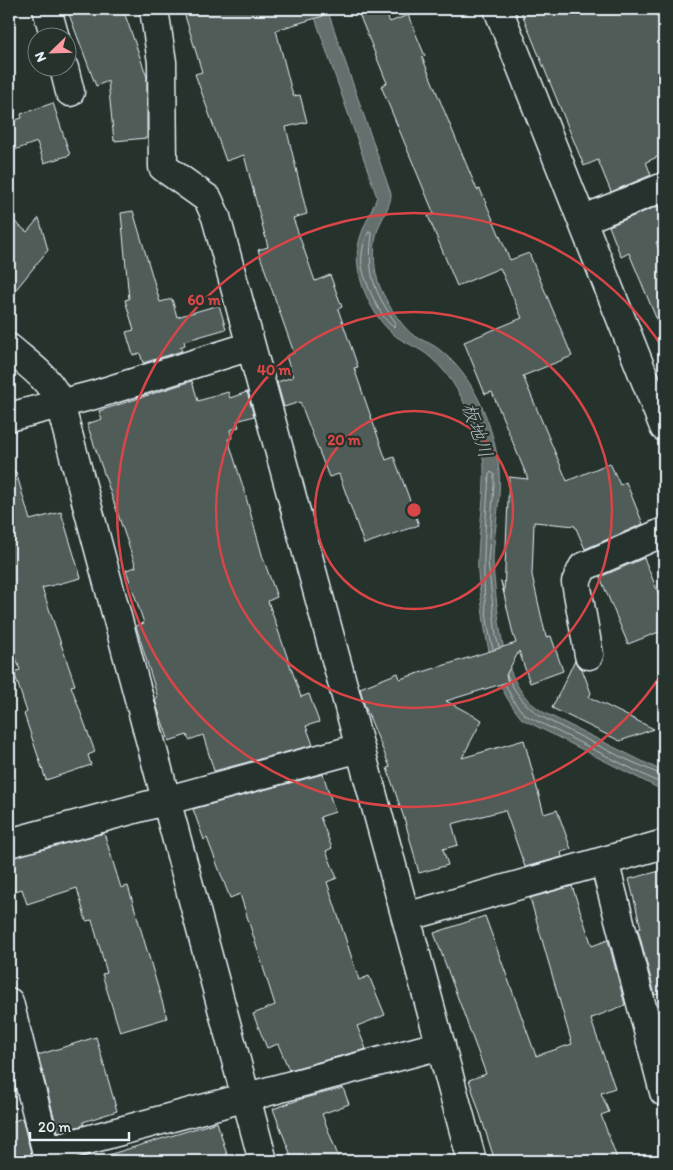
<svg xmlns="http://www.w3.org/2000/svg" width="673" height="1170" viewBox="0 0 673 1170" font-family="Itim,'Klee One',sans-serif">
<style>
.water{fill:#636f6d;stroke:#98a3a5}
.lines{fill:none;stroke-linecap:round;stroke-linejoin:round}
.shore{stroke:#b3bdc0;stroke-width:1}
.building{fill:#505c59;stroke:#e8f1f8}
.street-casing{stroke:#e8f1f8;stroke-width:31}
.street{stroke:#26332d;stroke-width:28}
.ring{fill:none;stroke:#d94647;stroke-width:2.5}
.labels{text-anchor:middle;stroke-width:4.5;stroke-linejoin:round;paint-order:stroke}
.water-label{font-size:19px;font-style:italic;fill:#b3bdc0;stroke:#26332d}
.centre{fill:#d94647;stroke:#26332d;stroke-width:2.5}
.ring-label{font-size:15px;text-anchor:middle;font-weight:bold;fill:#d94647;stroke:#26332d;stroke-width:4.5;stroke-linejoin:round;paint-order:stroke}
</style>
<rect width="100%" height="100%" fill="#26332d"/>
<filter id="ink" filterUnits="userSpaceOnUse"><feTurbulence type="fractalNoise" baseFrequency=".02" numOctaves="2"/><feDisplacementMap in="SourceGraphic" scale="10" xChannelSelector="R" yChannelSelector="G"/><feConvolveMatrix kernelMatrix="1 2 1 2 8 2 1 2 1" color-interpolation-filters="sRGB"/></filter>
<g filter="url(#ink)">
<path class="water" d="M 312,9 L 327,9 L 391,194 C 391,206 382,217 378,229 C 373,245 373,265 378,281 C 382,296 400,325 413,335 C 420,340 429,342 436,347 C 472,373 491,419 498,461 C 503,493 494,527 493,559 C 493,572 495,584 496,597 C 500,629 503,667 523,694 C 528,701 536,707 543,712 L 664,772 L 664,791 L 522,719 C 493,684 487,650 482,606 C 480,590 477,574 478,557 C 479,527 485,497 484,467 C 484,456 479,444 476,433 C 467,405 453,376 430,357 C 420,348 407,344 397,337 C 373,320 353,276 358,247 C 361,229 371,214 377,197 Z"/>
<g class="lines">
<path class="shore" d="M 369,232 L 372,234 C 367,273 373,291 396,323 L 394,327 C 381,321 364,280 362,266 C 361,256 363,240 369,232 Z
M 493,649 C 478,592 485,533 489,475 L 491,472 L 494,474 L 494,485 L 488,561 L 496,636 L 499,647
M 507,675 C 514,692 525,705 540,716 L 621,757 L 664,776
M 505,684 L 514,702 L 525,715 L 664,785"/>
</g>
<path class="building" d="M 67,9 L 123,9 L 147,77 L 147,138 L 114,141 L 108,81 L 96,86 Z
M 183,9 L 322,9 L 323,16 L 276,30 L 293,96 L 300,95 L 307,122 L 286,127 L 307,214 L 293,218 L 315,281 L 330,275 L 342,307 L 338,309 L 358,367 L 354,368 L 386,460 L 394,457 L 419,525 L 364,544 L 339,474 L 329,477 L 300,402 L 284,407 L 277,382 L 293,377 L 286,356 L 294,353 L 258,250 L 268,247 L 244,155 L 226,161 L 195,74 L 202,72 Z
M 357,9 L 384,9 L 390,22 L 408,15 L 425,56 L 422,57 L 477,190 L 480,189 L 510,260 L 529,253 L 572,356 L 523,376 L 567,481 L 610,463 L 620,485 L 626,482 L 643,524 L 585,549 L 575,526 L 534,522 L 532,575 L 546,637 L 551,636 L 563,671 L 530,683 L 519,651 L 506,675 L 508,682 L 446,701 L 482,720 L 462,758 L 524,740 L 544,814 L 557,810 L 571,849 L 561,852 L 562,857 L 525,867 L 505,810 L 452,824 L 458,845 L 443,849 L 448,865 L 419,873 L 405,821 L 387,768 L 390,767 L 364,704 L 360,688 L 398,673 L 400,679 L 516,643 L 513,634 L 501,581 L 504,593 L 509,477 L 528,479 L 492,392 L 485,394 L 464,342 L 522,318 L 500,268 L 457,286 L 428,216 L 434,214 L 381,86 L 387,83 Z
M 520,9 L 654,9 L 664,32 L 664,154 L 646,162 L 651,175 L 611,192 L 598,160 L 584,166 Z
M 53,103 L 70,155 L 44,163 L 37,142 L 9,152 L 9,122 L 22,118 L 21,114 Z
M 663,204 L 664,208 L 664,239 L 656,242 L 664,262 L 664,337 L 629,253 L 621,257 L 609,226 Z
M 133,211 L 160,302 L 172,299 L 177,317 L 219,305 L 226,329 L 184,341 L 185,345 L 180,347 L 182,351 L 143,363 L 140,353 L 133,355 L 126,332 L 134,330 L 125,300 L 129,299 L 121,213 Z
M 9,217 L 27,232 L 39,218 L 48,250 L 9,298 Z
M 192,381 L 198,401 L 228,392 L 230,398 L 247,392 L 254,416 L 237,421 L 239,427 L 230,430 L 232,438 L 228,439 L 244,490 L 263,558 L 277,597 L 268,601 L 301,697 L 309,694 L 319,722 L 306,726 L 313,745 L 214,771 L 203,735 L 189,740 L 187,735 L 169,741 L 157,707 L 155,699 L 158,698 L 136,626 L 144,623 L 126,570 L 136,567 L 87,424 L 102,419 L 99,411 Z
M 16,472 L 30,520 L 61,512 L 81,578 L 42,588 L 75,685 L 71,686 L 95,752 L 88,755 L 91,765 L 46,780 L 24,714 L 27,712 L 14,672 L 20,670 L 9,638 L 9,473 Z
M 644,558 L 664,607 L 664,630 L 628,644 L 600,577 Z
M 575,660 L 577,665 L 582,669 L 591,693 L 589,697 L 654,729 L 620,741 L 552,708 Z
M 323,774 L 335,812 L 320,817 L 332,848 L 326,851 L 337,878 L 327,882 L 359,980 L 369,976 L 385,1015 L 357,1026 L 366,1049 L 289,1070 L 278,1044 L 267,1048 L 253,1014 L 275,1005 L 240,894 L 230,898 L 207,838 L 204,840 L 193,809 Z
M 104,833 L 121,888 L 128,886 L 167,1018 L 120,1032 L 102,974 L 107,973 L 92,920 L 86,921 L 77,888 L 27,904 L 22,889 L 9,893 L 9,858 Z
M 664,870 L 664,992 L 655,995 L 638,929 L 641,928 L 629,879 Z
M 572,886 L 592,946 L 608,940 L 625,1005 L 592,1018 L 591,1020 L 615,1088 L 601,1093 L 609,1112 L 601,1115 L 618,1161 L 495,1161 L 469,1080 L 486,1074 L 434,933 L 485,916 L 536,1056 L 572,1044 L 530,898 Z
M 96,1037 L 117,1111 L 83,1122 L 84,1125 L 58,1132 L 38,1055 Z
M 343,1088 L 349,1104 L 322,1114 L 340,1161 L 293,1161 L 273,1109 L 301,1099 Z
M 22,1118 L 33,1161 L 9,1161 L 9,1123 Z
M 217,1122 L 229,1161 L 109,1161 L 108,1155 Z
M 93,1154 L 96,1161 L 68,1161 Z"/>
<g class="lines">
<defs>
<path id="street" d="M 47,9 L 55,38
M 154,9 L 162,62 L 163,167 L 208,199 L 216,217 L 472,1161
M 498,9 L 664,427
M 64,68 L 70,92
M 582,220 L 664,187
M 9,348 C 29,365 51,379 60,404 L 263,1161
M 9,417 L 94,395 L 251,346
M 589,655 L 576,582 L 583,567 L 664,532
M 9,843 L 360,748
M 604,861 L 664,844
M 406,917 L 604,861 L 664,1092
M 9,1002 L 49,1161
M 46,1151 L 441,1045"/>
</defs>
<use href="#street" class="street-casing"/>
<use href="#street" class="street"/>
</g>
</g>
<g class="ring">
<circle cx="414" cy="510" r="99"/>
<circle cx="414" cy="510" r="198"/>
<path d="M663 672A297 297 0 1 1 663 348"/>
</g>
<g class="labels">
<g class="water-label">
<text transform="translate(478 430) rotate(71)" y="7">板地川</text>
</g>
</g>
<circle cx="414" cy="510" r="8" class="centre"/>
<g class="ring-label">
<text x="204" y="305">60 m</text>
<text x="274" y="375">40 m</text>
<text x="344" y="445">20 m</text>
</g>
<rect width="673" height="1170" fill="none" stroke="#26332d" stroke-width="30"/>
<rect x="15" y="15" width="643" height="1140" fill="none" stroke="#e8f1f8" stroke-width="2" filter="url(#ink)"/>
<g transform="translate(52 52) rotate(247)"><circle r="24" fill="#26332d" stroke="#747f7e"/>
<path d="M0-4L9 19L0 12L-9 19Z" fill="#ff9aa2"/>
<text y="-8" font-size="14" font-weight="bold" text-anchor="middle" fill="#e8f1f8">N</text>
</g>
<path d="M30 1132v8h99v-8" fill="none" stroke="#e8f1f8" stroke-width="2.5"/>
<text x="38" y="1132" font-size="15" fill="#e8f1f8" stroke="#26332d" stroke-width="4" paint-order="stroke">20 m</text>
</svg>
